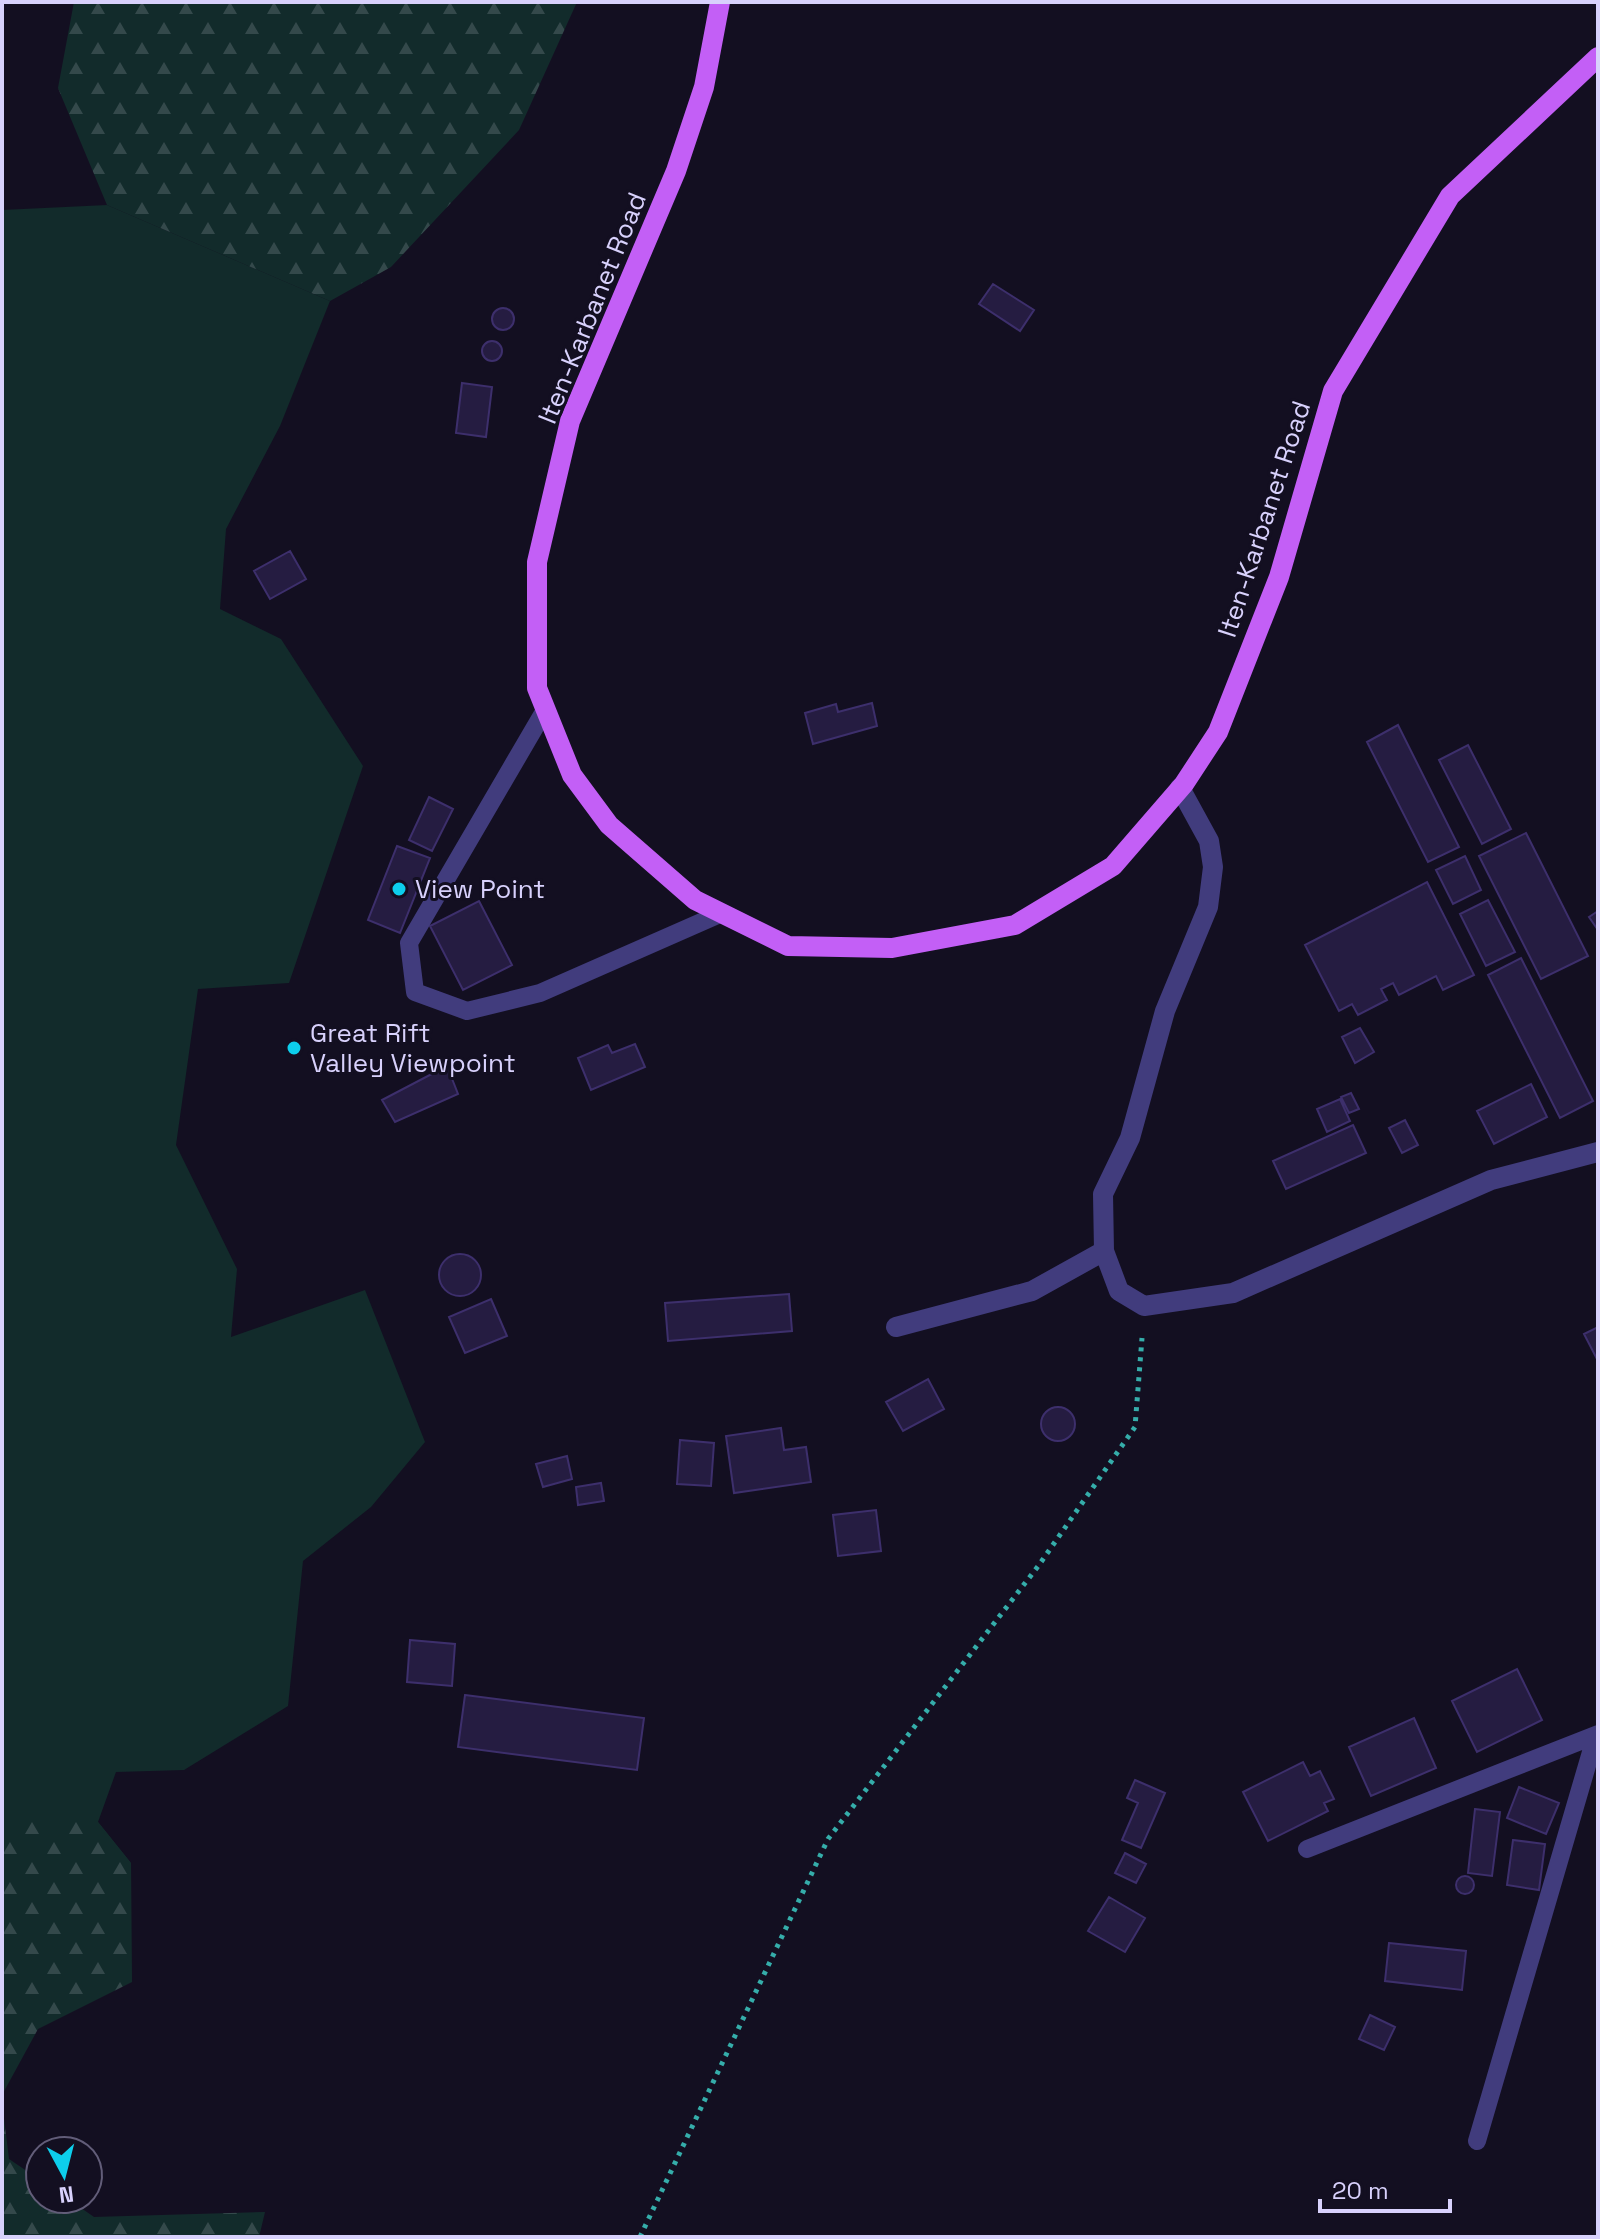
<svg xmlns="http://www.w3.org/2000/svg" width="1600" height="2239" viewBox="0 0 1600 2239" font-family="'Space Grotesk',sans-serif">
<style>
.green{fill:#122b2b}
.forest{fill:url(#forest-firs)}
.building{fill:#251c41;stroke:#3d2f6c;stroke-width:2}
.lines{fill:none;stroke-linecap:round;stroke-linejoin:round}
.path{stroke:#35adaa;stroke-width:5;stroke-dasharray:4 6;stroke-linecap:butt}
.lane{stroke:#413c7d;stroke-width:18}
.street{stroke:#413c7d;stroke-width:20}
.primary{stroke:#c35ff6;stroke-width:20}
.poi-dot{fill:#0dceec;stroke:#130f21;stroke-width:3}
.labels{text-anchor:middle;stroke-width:6;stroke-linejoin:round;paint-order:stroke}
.street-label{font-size:26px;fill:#d8d1fc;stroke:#130f21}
.poi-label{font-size:26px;fill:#d8d1fc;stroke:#130f21;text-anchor:start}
</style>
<defs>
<pattern id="forest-firs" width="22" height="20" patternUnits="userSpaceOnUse" patternTransform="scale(2)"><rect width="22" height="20" fill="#122b2b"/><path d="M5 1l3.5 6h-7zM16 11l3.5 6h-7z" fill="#34494b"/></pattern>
</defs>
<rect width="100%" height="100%" fill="#130f21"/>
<path class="green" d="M 107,205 L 330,301 L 280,426 L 226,529 L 220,609 L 281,639 L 363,766 L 289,983 L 198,989 L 176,1145 L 237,1269 L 231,1337 L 365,1290 L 425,1442 L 371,1507 L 303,1561 L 288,1706 L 184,1770 L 116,1772 L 98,1822 L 131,1863 L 2,1821 L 2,210 Z"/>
<path class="forest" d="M 74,2 L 577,2 L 519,130 L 391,267 L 330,301 L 107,205 L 58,88 Z
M 2,1819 L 98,1822 L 131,1863 L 132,1982 L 38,2029 L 2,2095 Z
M 2,2102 L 9,2159 L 40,2180 L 40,2199 L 68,2199 L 94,2217 L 265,2212 L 259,2237 L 2,2237 Z"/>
<path class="building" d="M 993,284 L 1034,310 L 1020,331 L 979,304 Z
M492 319a11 11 0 1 1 22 0a11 11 0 1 1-22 0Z
M482 351a10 10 0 1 1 20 0a10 10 0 1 1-20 0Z
M 462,383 L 492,387 L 486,437 L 456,433 Z
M 290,551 L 306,579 L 270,599 L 254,571 Z
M 872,703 L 877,726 L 813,744 L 805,713 L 836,704 L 838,712 Z
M 1398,725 L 1459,847 L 1428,862 L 1367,742 Z
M 1468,745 L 1511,829 L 1482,844 L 1439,760 Z
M 429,797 L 453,809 L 432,851 L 409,840 Z
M 1526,833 L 1588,956 L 1541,979 L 1479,856 Z
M 397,846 L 430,858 L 400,933 L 368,920 Z
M 1465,856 L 1481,890 L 1453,904 L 1436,870 Z
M 1427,882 L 1474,975 L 1443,990 L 1436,976 L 1399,995 L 1393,983 L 1381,989 L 1387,1000 L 1358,1015 L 1352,1004 L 1339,1011 L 1305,945 Z
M 1488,900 L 1515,952 L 1486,966 L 1460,914 Z
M 479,901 L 512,965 L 463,990 L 430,926 Z
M 1598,911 L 1598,930 L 1589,917 Z
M 1521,958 L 1593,1101 L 1560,1118 L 1488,975 Z
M 1360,1028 L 1374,1052 L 1355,1063 L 1342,1037 Z
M 635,1044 L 645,1067 L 591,1090 L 578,1058 L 608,1045 L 612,1053 Z
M 447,1066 L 458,1094 L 395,1122 L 382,1100 Z
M 1531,1084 L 1547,1117 L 1494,1144 L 1477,1111 Z
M 1351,1093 L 1359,1109 L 1349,1113 L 1341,1097 Z
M 1340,1099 L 1350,1121 L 1327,1132 L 1317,1109 Z
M 1405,1120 L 1418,1145 L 1402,1153 L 1389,1128 Z
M 1353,1125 L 1366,1153 L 1286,1189 L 1273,1161 Z
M439 1275a21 21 0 1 1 42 0a21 21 0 1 1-42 0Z
M 789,1294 L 792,1331 L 668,1341 L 665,1303 Z
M 491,1299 L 507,1336 L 465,1353 L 449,1317 Z
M 1598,1327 L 1598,1361 L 1584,1334 Z
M 928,1379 L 944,1409 L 903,1431 L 886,1402 Z
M1041 1424a17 17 0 1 1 34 0a17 17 0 1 1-34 0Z
M 781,1428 L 784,1450 L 806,1447 L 811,1482 L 734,1493 L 726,1436 Z
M 680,1440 L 714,1443 L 711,1486 L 677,1484 Z
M 567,1456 L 572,1479 L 543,1487 L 536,1464 Z
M 601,1483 L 604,1501 L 578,1505 L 576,1487 Z
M 876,1510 L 881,1551 L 838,1556 L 833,1515 Z
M 410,1640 L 455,1644 L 452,1686 L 407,1682 Z
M 1517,1669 L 1542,1720 L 1477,1752 L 1452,1701 Z
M 465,1695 L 644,1718 L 637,1770 L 458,1747 Z
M 1414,1718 L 1436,1768 L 1371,1796 L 1349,1747 Z
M 1303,1762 L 1310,1776 L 1320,1771 L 1334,1799 L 1324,1803 L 1328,1811 L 1268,1841 L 1243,1792 Z
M 1135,1780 L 1165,1793 L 1141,1848 L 1122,1840 L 1138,1803 L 1127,1798 Z
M 1519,1787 L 1559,1803 L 1546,1834 L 1507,1818 Z
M 1475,1809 L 1500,1812 L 1492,1876 L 1468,1873 Z
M 1513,1840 L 1545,1844 L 1539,1890 L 1507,1885 Z
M 1125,1853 L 1146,1864 L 1136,1883 L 1115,1873 Z
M1456 1885a9 9 0 1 1 18 0a9 9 0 1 1-18 0Z
M 1109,1897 L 1145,1918 L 1125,1952 L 1088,1931 Z
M 1389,1943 L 1466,1951 L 1462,1990 L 1385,1981 Z
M 1370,2015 L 1395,2027 L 1384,2050 L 1359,2039 Z"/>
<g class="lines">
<path class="path" d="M 640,2237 L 828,1839 L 1039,1565 L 1135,1427 L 1142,1338"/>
<path class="lane" d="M 545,710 L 409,943 L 415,992 L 467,1011 L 540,993 L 722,913
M 1307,1849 L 1598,1734
M 1477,2141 L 1596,1735"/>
<path class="street" d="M 1180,788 L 1209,841 L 1213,867 L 1208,907 L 1165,1011 L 1130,1138 L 1103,1194 L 1104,1251 L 1119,1291 L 1144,1306 L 1233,1293 L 1491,1180 L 1598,1152
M 896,1327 L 1032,1291 L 1104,1251"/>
<path class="primary" d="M 720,2 L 704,87 L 676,171 L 570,421 L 537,562 L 537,688 L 572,775 L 609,825 L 695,900 L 788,946 L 892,948 L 1015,925 L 1113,866 L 1184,784 L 1218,732 L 1279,577 L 1333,391 L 1450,196 L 1598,57"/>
</g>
<g class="poi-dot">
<circle cx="399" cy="889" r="8"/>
<circle cx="294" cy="1048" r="8"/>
</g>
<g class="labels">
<g class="street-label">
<text transform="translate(592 308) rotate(-68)" y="9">Iten-Karbanet Road</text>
<text transform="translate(1264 519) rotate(-72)" y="9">Iten-Karbanet Road</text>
</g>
<g class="poi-label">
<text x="415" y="898">View Point</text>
<text x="310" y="1042">Great Rift<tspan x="310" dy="30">Valley Viewpoint</tspan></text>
</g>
</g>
<rect width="1600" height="2239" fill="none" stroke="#d8d1fc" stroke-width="8"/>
<g transform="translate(64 2175) rotate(173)"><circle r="38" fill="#130f21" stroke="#625d79" stroke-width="2"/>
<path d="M0-6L14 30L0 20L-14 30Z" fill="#0dceec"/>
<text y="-12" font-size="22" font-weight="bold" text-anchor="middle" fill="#d8d1fc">N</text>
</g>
<path d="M1320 2199v12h130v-12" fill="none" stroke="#d8d1fc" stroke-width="4"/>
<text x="1332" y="2199" font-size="24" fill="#d8d1fc" stroke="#130f21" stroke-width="6" paint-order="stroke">20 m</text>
</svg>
